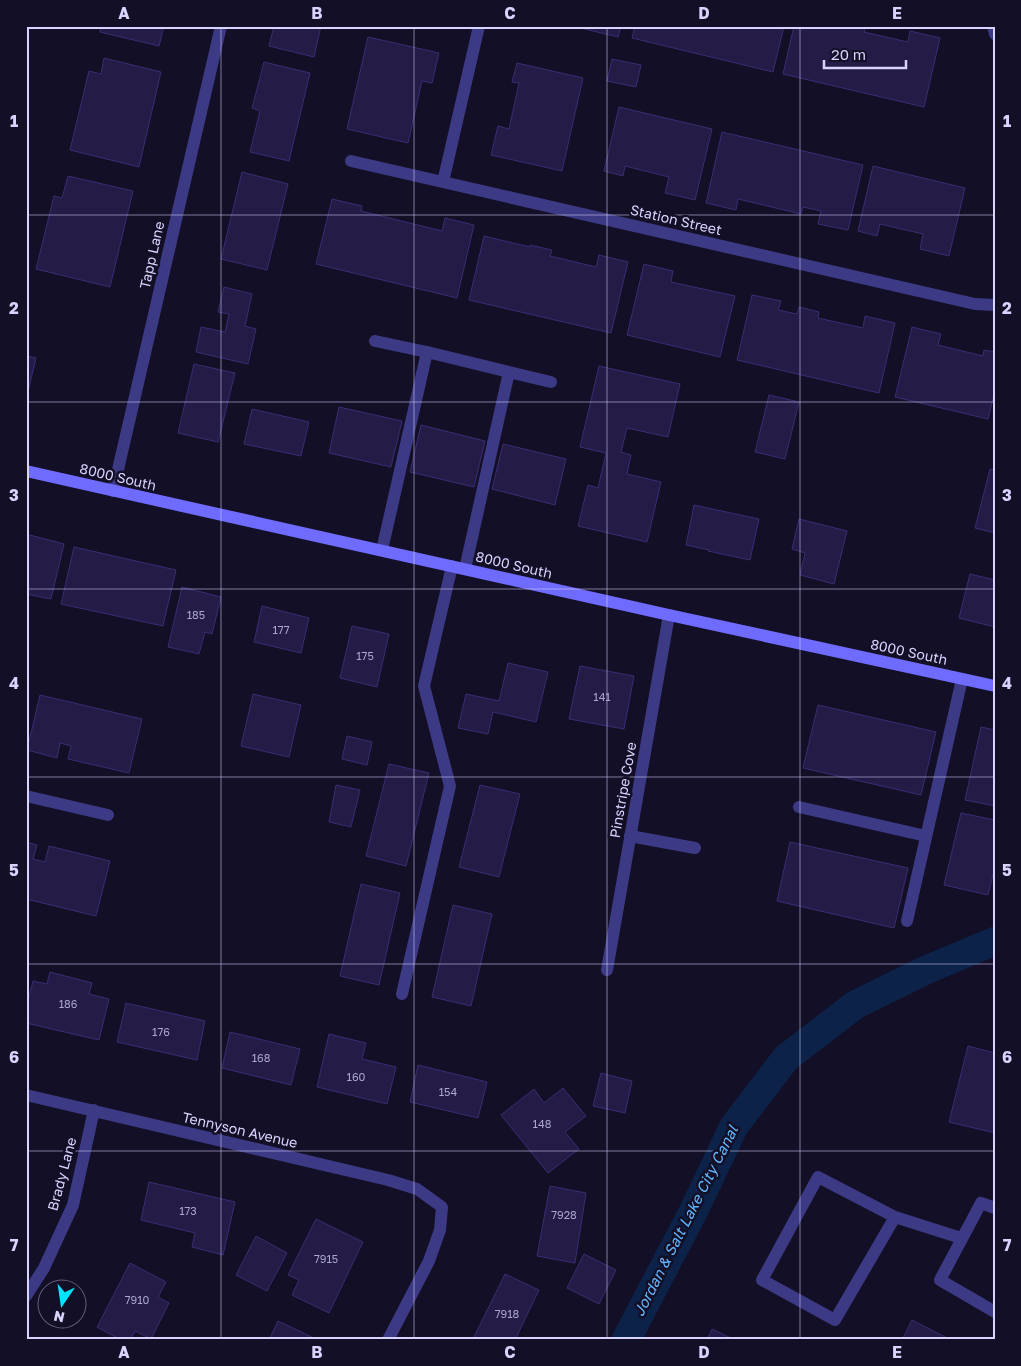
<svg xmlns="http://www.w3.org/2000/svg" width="1021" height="1366" viewBox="0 0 1021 1366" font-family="'Golos Text',sans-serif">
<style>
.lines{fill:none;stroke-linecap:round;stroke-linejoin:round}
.canal{stroke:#0c2248;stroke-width:29}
.building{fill:#241b47;stroke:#3b2d73}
.lane{stroke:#3d3a85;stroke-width:12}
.street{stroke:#3d3a85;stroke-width:12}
.secondary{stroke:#6f6bff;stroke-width:12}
.grid{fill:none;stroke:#d9d4ff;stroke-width:1;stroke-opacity:0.55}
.labels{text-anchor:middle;stroke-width:5;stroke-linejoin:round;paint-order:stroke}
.number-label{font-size:11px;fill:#aca6d1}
.street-label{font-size:14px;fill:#d9d4ff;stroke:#130f26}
.water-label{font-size:15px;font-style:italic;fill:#62b6ff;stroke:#130f26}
.neatline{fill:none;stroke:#d9d4ff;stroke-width:2}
.grid-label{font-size:16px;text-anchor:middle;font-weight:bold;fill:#d9d4ff}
</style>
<rect width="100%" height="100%" fill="#130f26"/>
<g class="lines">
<path class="canal" d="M 626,1340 L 693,1212 L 734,1126 L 786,1058 L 855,1005 L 926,970 L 995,941"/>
</g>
<path class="building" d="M 101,26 L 164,26 L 159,46 L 100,32 Z
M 274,26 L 321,26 L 314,57 L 269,46 Z
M 572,26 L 621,26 L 618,37 Z
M 635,26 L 784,26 L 773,72 L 632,38 Z
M 794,26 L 857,26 L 865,28 L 864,32 L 908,42 L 910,31 L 940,38 L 924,107 L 783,74 Z
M 368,37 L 439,53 L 432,83 L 422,81 L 408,143 L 347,129 Z
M 104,58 L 161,72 L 139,167 L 70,150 L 89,71 L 101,74 Z
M 612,59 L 641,65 L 636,87 L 607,81 Z
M 264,62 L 310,73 L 289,161 L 250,152 L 260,111 L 252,108 Z
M 517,63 L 583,78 L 562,171 L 491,155 L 498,126 L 509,129 L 519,83 L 512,82 Z
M 619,107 L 712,129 L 695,200 L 665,193 L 669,177 L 625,166 L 623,176 L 604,171 Z
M 722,132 L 863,165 L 848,230 L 818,224 L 821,211 L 803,207 L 801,214 L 738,199 L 736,210 L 706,203 Z
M 873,166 L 965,188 L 949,256 L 920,249 L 923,234 L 880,224 L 877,236 L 858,231 Z
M 242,172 L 288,184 L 267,270 L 221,259 Z
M 68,176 L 133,191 L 110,287 L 36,269 L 54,196 L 62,198 Z
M 332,199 L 362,206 L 361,211 L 442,231 L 445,218 L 474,225 L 457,298 L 316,264 Z
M 484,236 L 530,247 L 530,245 L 552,250 L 550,256 L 596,267 L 599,255 L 628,262 L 611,333 L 469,300 Z
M 644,264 L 673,271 L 671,282 L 735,296 L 720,357 L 627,335 Z
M 224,287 L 252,294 L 245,326 L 256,329 L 248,364 L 196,352 L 201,327 L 225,332 L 229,314 L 218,312 Z
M 752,295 L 781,301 L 778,310 L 797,314 L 799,307 L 819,312 L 818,318 L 863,328 L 865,316 L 895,323 L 879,393 L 737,360 Z
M 912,327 L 941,334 L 938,345 L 983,356 L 984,350 L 995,352 L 995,390 L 988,419 L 895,397 Z
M 26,356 L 36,358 L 27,396 L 26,396 Z
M 194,364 L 235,373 L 218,442 L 178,433 Z
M 599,366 L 680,384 L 668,437 L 627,428 L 621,452 L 631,455 L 627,474 L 661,482 L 647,542 L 578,526 L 588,485 L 598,488 L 606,453 L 580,447 Z
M 769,395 L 799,402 L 785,459 L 755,452 Z
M 339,407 L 402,421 L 391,467 L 329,453 Z
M 252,409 L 309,422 L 301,456 L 244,444 Z
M 421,425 L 485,441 L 474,487 L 410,472 Z
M 503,444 L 566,459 L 555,505 L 492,489 Z
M 990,469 L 995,470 L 995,533 L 975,528 Z
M 694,505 L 759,519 L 750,560 L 708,551 L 709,550 L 686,545 Z
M 799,519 L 847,531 L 834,584 L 800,575 L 805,553 L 792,549 Z
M 26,534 L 64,544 L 51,599 L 26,594 Z
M 74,547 L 176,570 L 163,626 L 61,604 Z
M 970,574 L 995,580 L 995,627 L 959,618 Z
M 182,587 L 221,597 L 212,634 L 205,632 L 199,654 L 168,647 Z
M 262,606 L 309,618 L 301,653 L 254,642 Z
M 352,626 L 389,634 L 377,687 L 340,678 Z
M 508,663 L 548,672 L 536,722 L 493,712 L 488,734 L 458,728 L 466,694 L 499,701 Z
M 580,666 L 634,676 L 624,729 L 569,719 Z
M 253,694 L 301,705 L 289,757 L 241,746 Z
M 40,695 L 142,719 L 129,773 L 68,759 L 71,746 L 60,743 L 57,758 L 27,750 Z
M 818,705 L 936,732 L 921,795 L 803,768 Z
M 981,727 L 995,730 L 995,806 L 965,800 Z
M 347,736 L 372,742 L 367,765 L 342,759 Z
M 389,764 L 429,773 L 406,866 L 366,856 Z
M 336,785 L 360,790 L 351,827 L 329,822 Z
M 480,785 L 520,794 L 499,877 L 459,867 Z
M 961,813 L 995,820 L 995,867 L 988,895 L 944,885 Z
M 26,842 L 37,845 L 33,859 L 45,862 L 49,846 L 110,861 L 96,916 L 26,899 Z
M 790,842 L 908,868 L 894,928 L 777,901 Z
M 361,884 L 400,893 L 379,985 L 340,976 Z
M 453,905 L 492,914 L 471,1006 L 432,997 Z
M 50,972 L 92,983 L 89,994 L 109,999 L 99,1040 L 26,1023 L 26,1009 L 33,981 L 47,984 Z
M 126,1003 L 205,1021 L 197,1060 L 117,1042 Z
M 230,1032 L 300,1049 L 291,1085 L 222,1068 Z
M 329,1034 L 366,1043 L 362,1059 L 396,1067 L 387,1104 L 317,1087 Z
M 968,1046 L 995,1053 L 995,1133 L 949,1122 Z
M 418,1065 L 487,1082 L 478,1118 L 410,1102 Z
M 601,1073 L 632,1081 L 625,1113 L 593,1106 Z
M 563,1088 L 586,1116 L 565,1132 L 579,1149 L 548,1173 L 501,1115 L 534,1089 L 544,1103 Z
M 149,1182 L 235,1202 L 223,1255 L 192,1247 L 195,1233 L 141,1220 Z
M 550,1186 L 586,1193 L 575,1263 L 537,1256 Z
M 316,1219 L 363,1242 L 329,1313 L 292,1295 L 299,1280 L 288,1275 Z
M 256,1236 L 287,1253 L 267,1291 L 236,1275 Z
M 584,1254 L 616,1270 L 599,1304 L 567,1288 Z
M 130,1263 L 166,1282 L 158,1297 L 169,1303 L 151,1339 L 135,1331 L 130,1340 L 121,1340 L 97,1327 Z
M 505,1274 L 539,1290 L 515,1340 L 480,1340 L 474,1337 Z
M 912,1320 L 951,1340 L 902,1340 Z
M 278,1321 L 312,1337 L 311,1340 L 269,1340 Z
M 712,1329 L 735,1340 L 707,1340 Z"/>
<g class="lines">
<path class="lane" d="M 375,341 L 427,352
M 509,372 L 551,382
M 382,550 L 427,352 L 509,372 L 465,569
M 799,807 L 926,836
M 630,836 L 695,848
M 907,921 L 962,679
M 402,994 L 450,786 L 424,686 L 452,566
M 995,1208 L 981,1203 L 940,1280 L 995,1312
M 895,1217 L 835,1320 L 762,1280 L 818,1177 L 895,1217 L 961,1238"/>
<path class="street" d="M 993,26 L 995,34
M 351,161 L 975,304 L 995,305
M 443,182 L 479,26
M 113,491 L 221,26
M 26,796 L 108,815
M 607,970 L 669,615
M 26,1095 L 388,1180 L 417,1189 L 442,1207 L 440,1230 L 429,1261 L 388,1340
M 26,1296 L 44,1268 L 73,1205 L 94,1110"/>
<path class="secondary" d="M 26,471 L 669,615 L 995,686"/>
</g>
<path class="grid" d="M 221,26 L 221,1340M 414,26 L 414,1340M 607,26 L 607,1340M 800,26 L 800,1340M 26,215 L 995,215M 26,402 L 995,402M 26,589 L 995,589M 26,777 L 995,777M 26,964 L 995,964M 26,1151 L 995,1151"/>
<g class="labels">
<g class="number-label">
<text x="196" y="619">185</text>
<text x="281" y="634">177</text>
<text x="365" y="660">175</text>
<text x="602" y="701">141</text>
<text x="68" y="1008">186</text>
<text x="161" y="1036">176</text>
<text x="261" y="1062">168</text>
<text x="356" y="1081">160</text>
<text x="448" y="1096">154</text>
<text x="542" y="1128">148</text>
<text x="188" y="1215">173</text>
<text x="564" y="1219">7928</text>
<text x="326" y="1263">7915</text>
<text x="137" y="1304">7910</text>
<text x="507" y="1318">7918</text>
</g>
<g class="street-label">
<text transform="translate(676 220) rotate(13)" y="5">Station Street</text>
<text transform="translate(152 255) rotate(-77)" y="5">Tapp Lane</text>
<text transform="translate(118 477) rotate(13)" y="5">8000 South</text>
<text transform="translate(514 565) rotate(13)" y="5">8000 South</text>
<text transform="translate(909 652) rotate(12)" y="5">8000 South</text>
<text transform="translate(623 790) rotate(-80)" y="5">Pinstripe Cove</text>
<text transform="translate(240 1130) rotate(13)" y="5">Tennyson Avenue</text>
<text transform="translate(62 1174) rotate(-75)" y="5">Brady Lane</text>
</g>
<g class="water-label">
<text transform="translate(686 1221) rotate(-63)" y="5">Jordan &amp; Salt Lake City Canal</text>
</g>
</g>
<rect width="1021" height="1366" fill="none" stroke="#130f26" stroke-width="55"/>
<g transform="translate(62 1304) rotate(193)"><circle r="24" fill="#130f26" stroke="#625e7d"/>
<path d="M0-4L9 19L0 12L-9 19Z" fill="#00e5ff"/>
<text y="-8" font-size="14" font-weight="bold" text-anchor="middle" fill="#d9d4ff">N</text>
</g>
<path d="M824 60v8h82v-8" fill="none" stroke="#d9d4ff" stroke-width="2.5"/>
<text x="831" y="60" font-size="15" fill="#d9d4ff" stroke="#130f26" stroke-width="4" paint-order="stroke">20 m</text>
<rect x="28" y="28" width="966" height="1310" class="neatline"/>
<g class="grid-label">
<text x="124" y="19">A</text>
<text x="317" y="19">B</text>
<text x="510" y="19">C</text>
<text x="704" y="19">D</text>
<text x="897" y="19">E</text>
<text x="14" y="127">1</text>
<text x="1007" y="127">1</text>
<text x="14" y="314">2</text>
<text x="1007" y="314">2</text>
<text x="14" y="501">3</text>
<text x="1007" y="501">3</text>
<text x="14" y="689">4</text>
<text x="1007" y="689">4</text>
<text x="14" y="876">5</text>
<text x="1007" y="876">5</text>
<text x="14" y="1063">6</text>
<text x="1007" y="1063">6</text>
<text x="14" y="1251">7</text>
<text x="1007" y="1251">7</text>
<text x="124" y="1358">A</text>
<text x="317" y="1358">B</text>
<text x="510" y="1358">C</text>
<text x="704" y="1358">D</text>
<text x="897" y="1358">E</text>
</g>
</svg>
